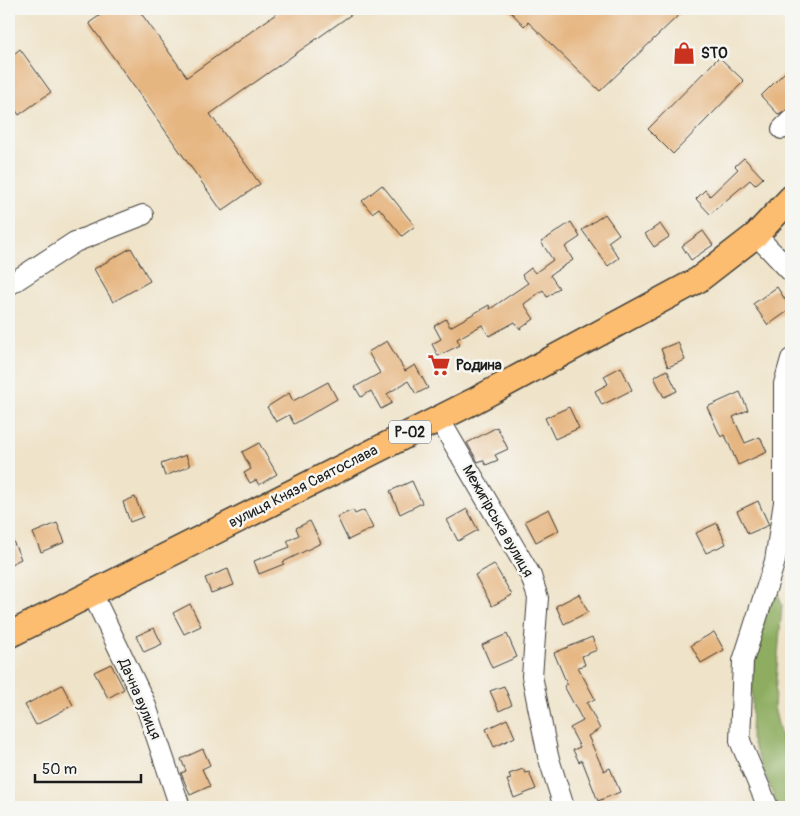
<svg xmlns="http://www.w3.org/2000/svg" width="800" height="816" viewBox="0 0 800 816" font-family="Pangolin,sans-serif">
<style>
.forest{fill:#8ead60;stroke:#55643e}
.building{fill:#e6b681}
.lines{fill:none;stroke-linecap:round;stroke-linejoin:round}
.minor-casing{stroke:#3c3a36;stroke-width:22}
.major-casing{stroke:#3c3a36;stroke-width:28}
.path{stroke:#3c3a36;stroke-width:2.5;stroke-dasharray:1 4;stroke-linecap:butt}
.minor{stroke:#fff;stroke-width:20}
.major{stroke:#fcbd6f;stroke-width:25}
.labels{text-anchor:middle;stroke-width:5;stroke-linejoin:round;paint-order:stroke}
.shield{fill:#f6f6f2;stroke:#5d5d5c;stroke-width:1}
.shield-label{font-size:14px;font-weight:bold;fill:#1c1c1c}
.poi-label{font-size:15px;font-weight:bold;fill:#1c1c1c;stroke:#f6f6f2;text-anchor:start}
.street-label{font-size:15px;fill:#1c1c1c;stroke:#f6f6f2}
</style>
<rect width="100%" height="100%" fill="#f6f6f2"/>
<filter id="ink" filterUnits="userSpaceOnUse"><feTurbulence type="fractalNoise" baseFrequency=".02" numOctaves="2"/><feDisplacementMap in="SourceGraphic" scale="10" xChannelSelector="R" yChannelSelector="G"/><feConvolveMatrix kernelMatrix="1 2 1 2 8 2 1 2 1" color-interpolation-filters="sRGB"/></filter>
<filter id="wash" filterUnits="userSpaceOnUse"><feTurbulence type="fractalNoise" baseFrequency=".0096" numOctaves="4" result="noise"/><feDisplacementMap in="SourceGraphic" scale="20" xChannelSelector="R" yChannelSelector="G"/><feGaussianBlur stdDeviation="1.12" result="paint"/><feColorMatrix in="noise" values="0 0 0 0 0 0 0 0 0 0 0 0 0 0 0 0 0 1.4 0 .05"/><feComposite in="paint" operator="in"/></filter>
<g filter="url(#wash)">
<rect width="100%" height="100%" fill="#efe3c9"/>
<path class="forest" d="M 775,585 L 782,605 L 774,707 L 788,766 L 791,768 L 791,807 L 778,807 L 751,739 L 753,661 Z"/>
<g id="blocks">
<path class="building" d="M 109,9 L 138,9 L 187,77 L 283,9 L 359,9 L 210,114 L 260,184 L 222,211 L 89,23 Z
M 508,9 L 685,9 L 600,91 L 528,22 L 524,26 Z
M 20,49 L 51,92 L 19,115 L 9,100 L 9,58 Z
M 719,57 L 744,81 L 673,154 L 648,129 Z
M 791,66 L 791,108 L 779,115 L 761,96 Z
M 744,158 L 763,178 L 755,185 L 750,180 L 710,214 L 696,199 L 705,190 L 710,196 L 738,169 L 735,166 Z
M 382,185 L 415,226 L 402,236 L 379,208 L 372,213 L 362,201 Z
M 605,214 L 619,234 L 608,242 L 619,258 L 608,266 L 582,230 Z
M 571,222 L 580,237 L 565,247 L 573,260 L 550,275 L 559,288 L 547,297 L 543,290 L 524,304 L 534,319 L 520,329 L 515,322 L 489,336 L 482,325 L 457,339 L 460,345 L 438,356 L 432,344 L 441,339 L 434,326 L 446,319 L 450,327 L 489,305 L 490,309 L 528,283 L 522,275 L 531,268 L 535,273 L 553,260 L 541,242 Z
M 660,224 L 669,237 L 654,247 L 645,234 Z
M 703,231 L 713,245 L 691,260 L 682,246 Z
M 131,248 L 150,281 L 113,302 L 94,269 Z
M 777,287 L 791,309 L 768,325 L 753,304 Z
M 387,341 L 405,371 L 415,365 L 428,388 L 416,394 L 408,381 L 387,394 L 392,403 L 381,409 L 371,391 L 361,397 L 355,387 L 380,373 L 368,352 Z
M 678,342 L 685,360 L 668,367 L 661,349 Z
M 621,367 L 632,390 L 602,405 L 595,391 L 608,384 L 604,376 Z
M 667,370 L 677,391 L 664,397 L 654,377 Z
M 328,382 L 337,399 L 294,424 L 289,415 L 276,422 L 267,407 L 289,393 L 293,401 Z
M 740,392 L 748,410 L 733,417 L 745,443 L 760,437 L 767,452 L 738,465 L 725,435 L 721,437 L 707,407 Z
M 569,407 L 579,428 L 555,439 L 545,418 Z
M 497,427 L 508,449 L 495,455 L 498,460 L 486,465 L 483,460 L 478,462 L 467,443 Z
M 259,443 L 277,474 L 259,485 L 256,480 L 250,483 L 244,473 L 251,469 L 242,452 Z
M 186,455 L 190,466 L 165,476 L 161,464 Z
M 412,481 L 422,503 L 400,514 L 390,491 Z
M 135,497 L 143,517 L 130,522 L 123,502 Z
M 758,501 L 769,525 L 748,534 L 737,511 Z
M 467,509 L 478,530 L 458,541 L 447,520 Z
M 549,509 L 559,530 L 536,542 L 525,521 Z
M 353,510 L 355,514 L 364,510 L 373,528 L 348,540 L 337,517 Z
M 310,521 L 321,543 L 283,562 L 284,564 L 259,574 L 254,561 L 290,547 L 287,541 L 299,535 L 296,528 Z
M 57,523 L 65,542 L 41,552 L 33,533 Z
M 717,523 L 726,544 L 706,553 L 696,533 Z
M 9,532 L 21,559 L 9,565 Z
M 494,564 L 512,595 L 492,606 L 475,575 Z
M 228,569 L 234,585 L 211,593 L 205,578 Z
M 579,594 L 588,612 L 564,624 L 556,606 Z
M 190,604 L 201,626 L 184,634 L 173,613 Z
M 154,628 L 162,644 L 144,652 L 136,636 Z
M 714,632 L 724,650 L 701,663 L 691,645 Z
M 507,634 L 517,657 L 492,668 L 482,645 Z
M 592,637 L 597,650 L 582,656 L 585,665 L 578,667 L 595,699 L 587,703 L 600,729 L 588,736 L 604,771 L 610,768 L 620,792 L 598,801 L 582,760 L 579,762 L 573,750 L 580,747 L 570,728 L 583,721 L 564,686 L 567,684 L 554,653 Z
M 111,664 L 124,689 L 108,698 L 94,672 Z
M 62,685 L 73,705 L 36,725 L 25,705 Z
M 504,686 L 512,705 L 499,711 L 490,691 Z
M 507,719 L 515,737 L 494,747 L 486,729 Z
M 203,749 L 210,765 L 202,769 L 210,786 L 190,795 L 181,773 L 186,771 L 181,759 Z
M 523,769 L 525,773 L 529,772 L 536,789 L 514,798 L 507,780 L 511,779 L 509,774 Z"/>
</g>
</g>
<g filter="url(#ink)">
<use href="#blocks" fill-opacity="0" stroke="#3c3a36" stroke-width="1"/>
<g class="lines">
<defs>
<path id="minor" d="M 782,129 L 791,120
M 756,235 L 791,272
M 9,285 L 75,242 L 143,215
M 438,417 L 531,576 L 538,598 L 532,676 L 548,756 L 564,807
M 92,593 L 145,703 L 180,807
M 768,807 L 740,741 L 743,661 L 775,561 L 784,502 L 784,384 L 791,359"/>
<path id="major" d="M 9,635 L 474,401 L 698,280 L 756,235 L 791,198"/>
</defs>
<use href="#minor" class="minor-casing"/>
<use href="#major" class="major-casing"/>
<path class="path" d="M 786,244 L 791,237"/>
<use href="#minor" class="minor"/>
<use href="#major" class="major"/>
</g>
</g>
<defs>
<symbol id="shop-bare" viewBox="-9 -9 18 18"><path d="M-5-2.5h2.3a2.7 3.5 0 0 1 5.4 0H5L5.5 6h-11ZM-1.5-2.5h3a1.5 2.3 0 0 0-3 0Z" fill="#c8321e" stroke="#f6f6f2" stroke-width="2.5" paint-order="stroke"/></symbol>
<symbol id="supermarket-bare" viewBox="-9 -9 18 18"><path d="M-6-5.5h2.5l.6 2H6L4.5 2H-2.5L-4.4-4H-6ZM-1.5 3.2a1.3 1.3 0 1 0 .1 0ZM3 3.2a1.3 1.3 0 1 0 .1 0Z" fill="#c8321e" stroke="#f6f6f2" stroke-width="2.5" paint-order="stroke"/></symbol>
</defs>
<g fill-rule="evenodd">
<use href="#shop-bare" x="668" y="37" width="32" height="32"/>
<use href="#supermarket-bare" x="423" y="349" width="32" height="32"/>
</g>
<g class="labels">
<rect class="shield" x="389" y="420.5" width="42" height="23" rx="4"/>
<g class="shield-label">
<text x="410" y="437">Р-02</text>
</g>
<g class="poi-label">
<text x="701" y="58">STO</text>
<text x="456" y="370">Родина</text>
</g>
<g class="street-label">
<text transform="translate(303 486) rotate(-27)" y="5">вулиця Князя Святослава</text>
<text transform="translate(498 521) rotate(60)" y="5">Межигірська вулиця</text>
<text transform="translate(140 699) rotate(67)" y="5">Дачна вулиця</text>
</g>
</g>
<rect width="800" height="816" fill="none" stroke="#f6f6f2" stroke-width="30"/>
<path d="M35 774v8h106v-8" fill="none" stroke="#1c1c1c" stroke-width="2.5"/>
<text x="42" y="774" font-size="15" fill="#1c1c1c" stroke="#f6f6f2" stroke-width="4" paint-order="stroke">50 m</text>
</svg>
